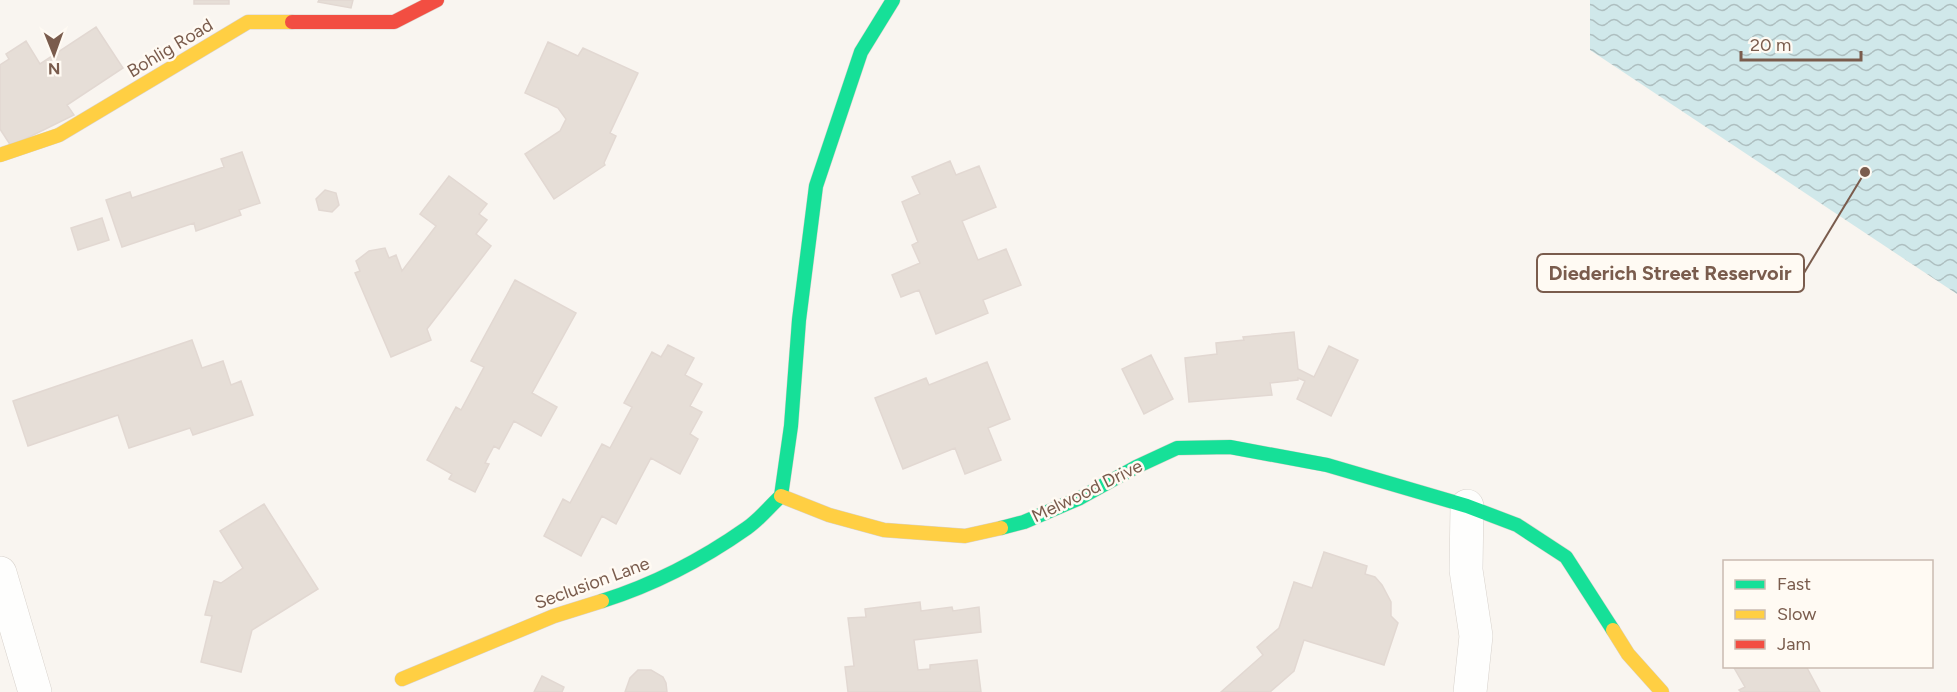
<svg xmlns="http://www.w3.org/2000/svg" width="1957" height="692" viewBox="0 0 1957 692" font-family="Figtree,sans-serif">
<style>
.water{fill:url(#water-waves)}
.building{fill:#e6ded7;stroke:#e2d8d2;stroke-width:1.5}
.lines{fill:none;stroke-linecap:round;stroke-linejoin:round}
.street-casing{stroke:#d7d1cb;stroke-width:34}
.fast-casing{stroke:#d9d2cb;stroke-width:15}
.slow-casing{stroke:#d9d2cb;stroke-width:15}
.jam-casing{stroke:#d9d2cb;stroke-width:15}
.street{stroke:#fefefd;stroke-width:33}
.fast{stroke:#16e098;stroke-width:14}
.slow{stroke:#ffcf43;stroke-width:14}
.jam{stroke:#f24e42;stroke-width:14}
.labels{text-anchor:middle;stroke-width:5;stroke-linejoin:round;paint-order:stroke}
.street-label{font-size:18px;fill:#7a5c4d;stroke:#fffaf3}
.leader{fill:none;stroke:#7a5c4d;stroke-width:2}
.callout-dot{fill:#7a5c4d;stroke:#fffaf3;stroke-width:2}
.callout{fill:#fffaf3;stroke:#7a5c4d;stroke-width:2}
.callout-label{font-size:20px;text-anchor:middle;font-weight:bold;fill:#7a5c4d}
</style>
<defs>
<pattern id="water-waves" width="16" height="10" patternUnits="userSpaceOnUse" patternTransform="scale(1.5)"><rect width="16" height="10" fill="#d0e8ea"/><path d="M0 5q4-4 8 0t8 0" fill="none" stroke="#aebfc0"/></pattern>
</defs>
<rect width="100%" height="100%" fill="#f9f5f0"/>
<path class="water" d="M 1590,0 L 1957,0 L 1957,294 L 1590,50 Z"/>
<path class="building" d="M 194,0 L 229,0 L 229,4 L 194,4 Z
M 319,0 L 353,0 L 351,8 L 318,2 Z
M 96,27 L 123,68 L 67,105 L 74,115 L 11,146 L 0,129 L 0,65 L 9,59 L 6,54 L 26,41 L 40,64 Z
M 548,42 L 578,56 L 583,48 L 638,73 L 610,133 L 616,136 L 604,163 L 605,165 L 554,199 L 525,154 L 560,131 L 566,119 L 558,108 L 525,93 Z
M 242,152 L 260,203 L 239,210 L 241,215 L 196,231 L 194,223 L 122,247 L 106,200 L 130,192 L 132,198 L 224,167 L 221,159 Z
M 950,161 L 956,175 L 979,166 L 996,207 L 962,221 L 978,260 L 1006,249 L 1021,285 L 983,300 L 988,313 L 936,334 L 919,290 L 901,297 L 892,275 L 920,263 L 912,245 L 918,242 L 902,202 L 920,194 L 912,177 Z
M 449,176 L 487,204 L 479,214 L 487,220 L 476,234 L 491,246 L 427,329 L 431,340 L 391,357 L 355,273 L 360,271 L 356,261 L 369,251 L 385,248 L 389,258 L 396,255 L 402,271 L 436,226 L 420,214 Z
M 325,190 L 336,193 L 339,205 L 332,212 L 319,210 L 316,199 Z
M 102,218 L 109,240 L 78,250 L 71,228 Z
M 515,280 L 576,313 L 532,393 L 557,407 L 541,436 L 514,421 L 499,449 L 494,446 L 485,463 L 489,464 L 475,492 L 449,479 L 452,474 L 427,460 L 456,407 L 461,410 L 484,367 L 471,361 Z
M 1294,332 L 1298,369 L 1314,377 L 1329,346 L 1358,360 L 1331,416 L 1297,399 L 1305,381 L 1298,378 L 1298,380 L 1270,383 L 1272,395 L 1189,402 L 1185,358 L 1217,354 L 1216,343 L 1244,340 L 1243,337 Z
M 192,340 L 202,368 L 223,361 L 231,385 L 241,381 L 253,415 L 193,435 L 190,428 L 129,448 L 118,415 L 28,446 L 13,401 Z
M 668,345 L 694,358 L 685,375 L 702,384 L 690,406 L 702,412 L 690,434 L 698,439 L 680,474 L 651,458 L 616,524 L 602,516 L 581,556 L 544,536 L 563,499 L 570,503 L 602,444 L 610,448 L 632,407 L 624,403 L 652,352 L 661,357 Z
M 1151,355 L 1173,399 L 1144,414 L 1122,369 Z
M 987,362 L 1010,419 L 988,428 L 1001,460 L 965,474 L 955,448 L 903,469 L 875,398 L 926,378 L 929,385 Z
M 264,504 L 318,589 L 252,630 L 241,672 L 201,662 L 212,616 L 205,615 L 214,581 L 221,583 L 243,568 L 220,531 Z
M 1324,552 L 1367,566 L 1365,574 L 1375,577 L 1382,585 L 1391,602 L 1391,616 L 1398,623 L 1384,665 L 1304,640 L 1294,671 L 1270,692 L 1221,692 L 1263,655 L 1257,647 L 1279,628 L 1294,582 L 1312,588 Z
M 920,602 L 921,611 L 952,607 L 953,611 L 979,607 L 981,632 L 914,640 L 918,670 L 930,669 L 930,665 L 977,660 L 981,692 L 848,692 L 845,667 L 854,666 L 848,618 L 866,617 L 865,609 Z
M 1733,666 L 1806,666 L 1820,692 L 1741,692 L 1739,690 L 1745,687 Z
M 638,670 L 651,670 L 663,677 L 666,683 L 667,692 L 625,692 L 630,678 Z
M 542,676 L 564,687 L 562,692 L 534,692 Z"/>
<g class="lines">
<defs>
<path id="street" d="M 1467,506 L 1466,570 L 1476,636 L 1470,692
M 0,573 L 35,692"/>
<path id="fast" d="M 781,496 L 791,426 L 799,320 L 816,186 L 861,52 L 893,0
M 1001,528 L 1024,522 L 1080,498 L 1136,467 L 1177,448 L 1230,447 L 1327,465 L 1467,506 L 1517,525 L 1566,557 L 1613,630
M 602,601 C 653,585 703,559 747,528 C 760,519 770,506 781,496"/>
<path id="slow" d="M 0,155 L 59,135 L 248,22 L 292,22
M 781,496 L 829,515 L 884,530 L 965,536 L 1001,528
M 1613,630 L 1628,654 L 1662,692
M 402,679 L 554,616 L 602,601"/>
<path id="jam" d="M 292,22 L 394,22 L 437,0"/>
</defs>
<use href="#street" class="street-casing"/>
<use href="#fast" class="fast-casing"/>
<use href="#slow" class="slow-casing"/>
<use href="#jam" class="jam-casing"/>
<use href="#street" class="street"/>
<use href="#fast" class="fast"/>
<use href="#slow" class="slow"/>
<use href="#jam" class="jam"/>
</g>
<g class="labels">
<g class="street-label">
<text transform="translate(170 48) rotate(-31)" y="6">Bohlig Road</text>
<text transform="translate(1087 491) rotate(-26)" y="6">Melwood Drive</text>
<text transform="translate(592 583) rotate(-20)" y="6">Seclusion Lane</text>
</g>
</g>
<path class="leader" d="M1865 172L1804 273"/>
<circle class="callout-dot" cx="1865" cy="172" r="6"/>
<rect class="callout" x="1537" y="254" width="267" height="38" rx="6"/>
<g class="callout-label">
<text x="1670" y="280">Diederich Street Reservoir</text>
</g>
<rect x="1723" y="560" width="210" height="108" fill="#fffaf3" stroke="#cabbb1" stroke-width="1.5"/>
<rect x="1735" y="580" width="30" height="9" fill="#16e098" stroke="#cabbb1" stroke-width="1.5"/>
<text x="1777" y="590" font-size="18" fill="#7a5c4d">Fast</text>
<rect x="1735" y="610" width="30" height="9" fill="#ffcf43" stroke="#cabbb1" stroke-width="1.5"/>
<text x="1777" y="620" font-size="18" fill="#7a5c4d">Slow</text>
<rect x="1735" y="640" width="30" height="9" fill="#f24e42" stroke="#cabbb1" stroke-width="1.5"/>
<text x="1777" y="650" font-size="18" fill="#7a5c4d">Jam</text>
<g transform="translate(54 54) rotate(179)" stroke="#fffaf3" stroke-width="4.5" paint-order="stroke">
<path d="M0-4.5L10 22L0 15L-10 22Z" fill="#7a5c4d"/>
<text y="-9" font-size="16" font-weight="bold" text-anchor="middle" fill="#7a5c4d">N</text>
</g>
<path d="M1741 51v9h120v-9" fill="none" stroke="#7a5c4d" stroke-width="3"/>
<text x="1750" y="51" font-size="18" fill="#7a5c4d" stroke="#fffaf3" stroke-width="4.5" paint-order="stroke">20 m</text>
</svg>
